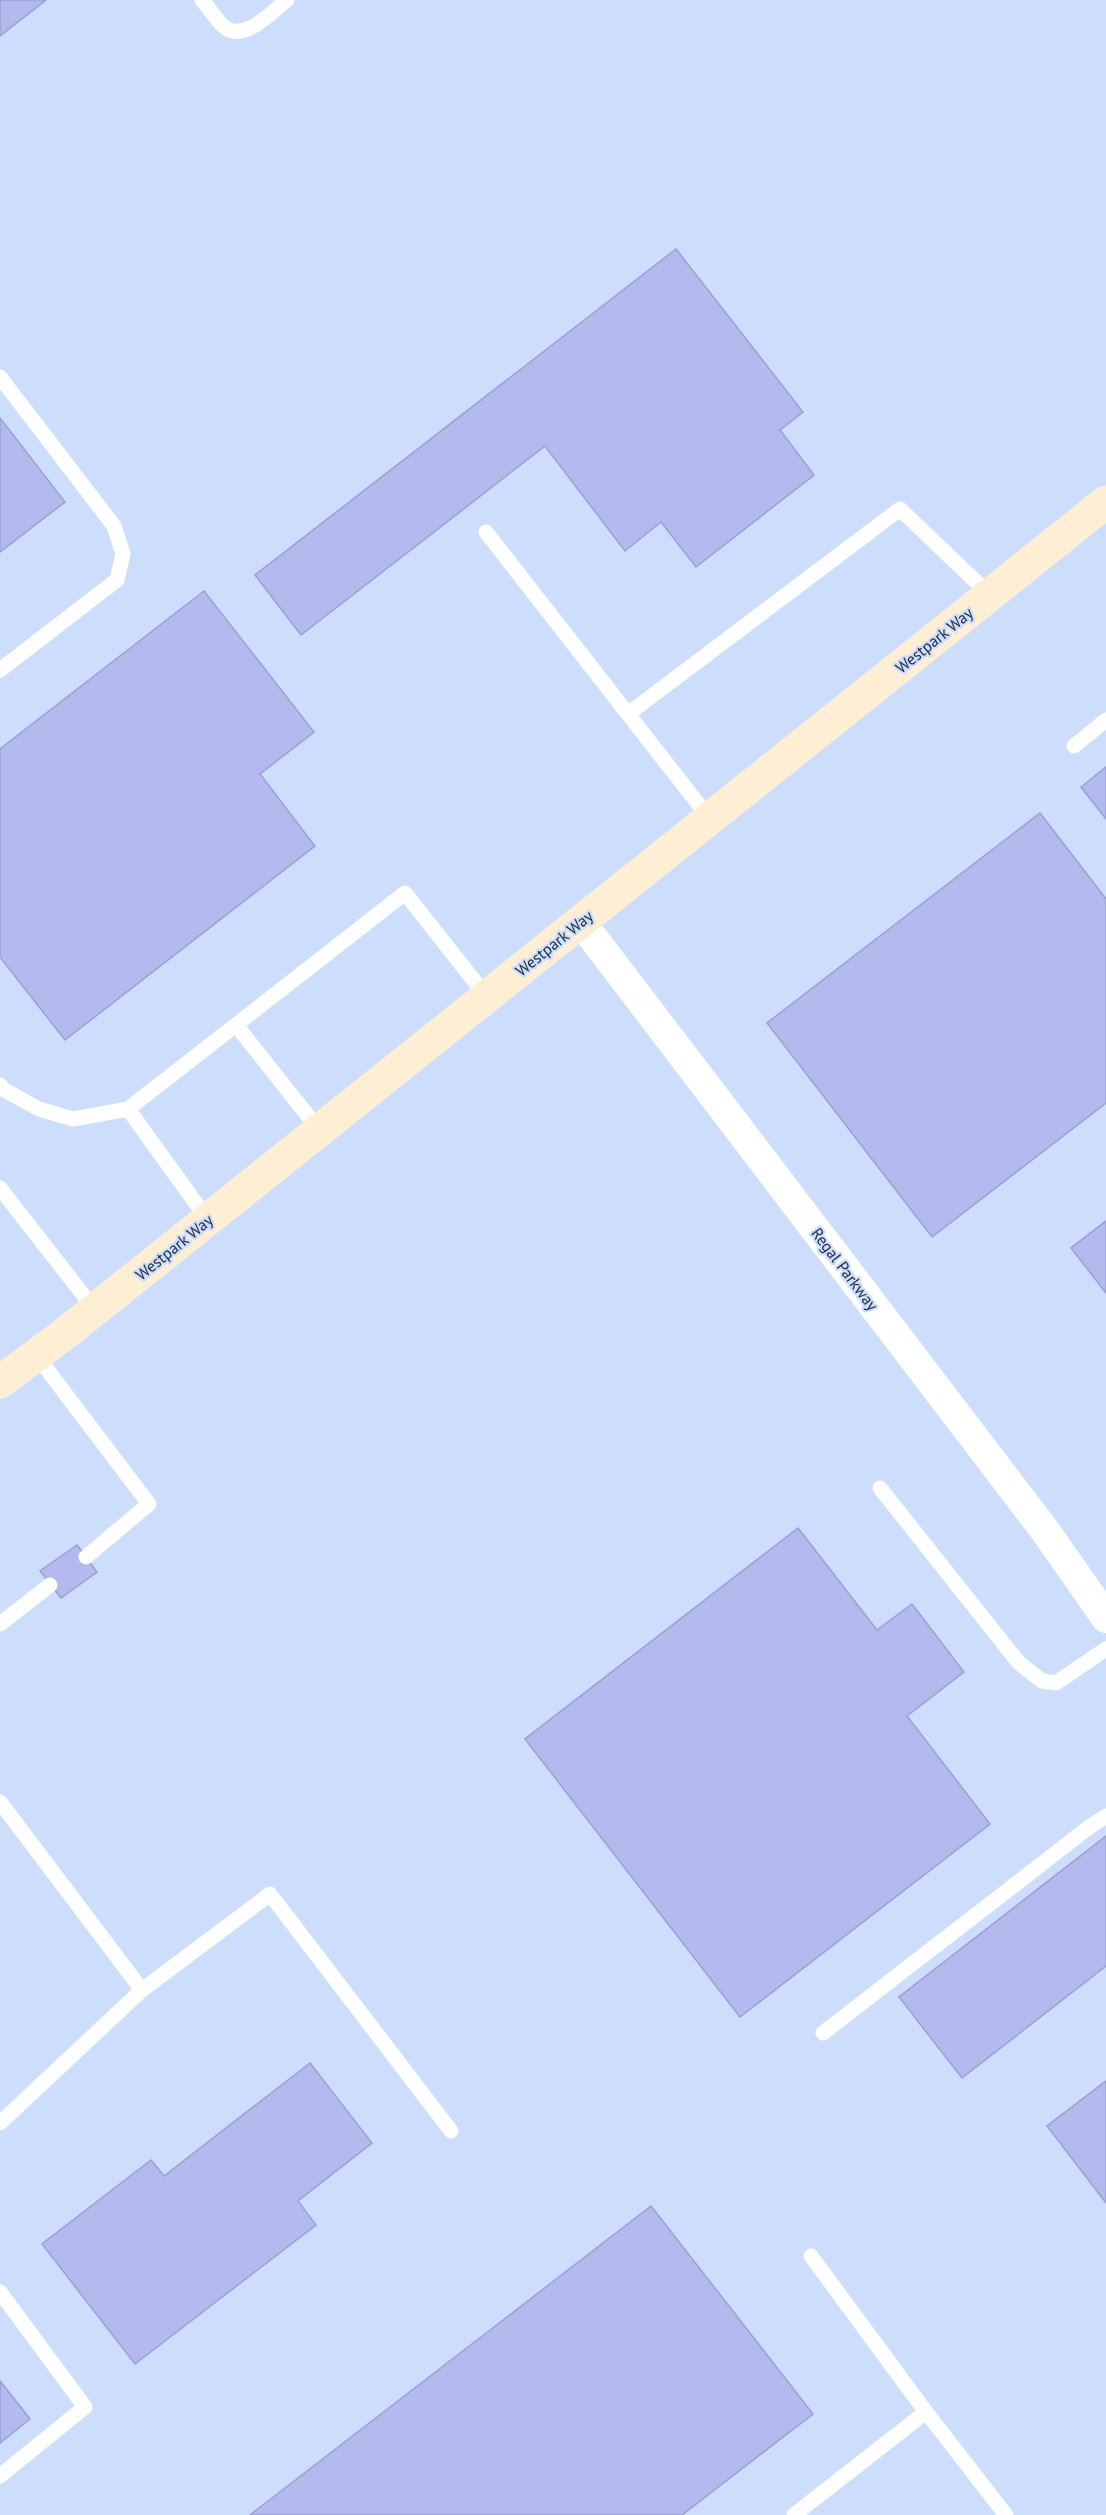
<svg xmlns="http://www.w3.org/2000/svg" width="1106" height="2515" viewBox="0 0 1106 2515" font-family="'PT Sans',sans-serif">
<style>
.building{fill:#b4baee;stroke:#9ba0d3;stroke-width:1.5}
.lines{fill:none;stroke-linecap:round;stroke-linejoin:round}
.lane{stroke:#fff;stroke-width:15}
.street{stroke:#fff;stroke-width:30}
.secondary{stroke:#feefd4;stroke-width:33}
.labels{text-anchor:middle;stroke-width:4.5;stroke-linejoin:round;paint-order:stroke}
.street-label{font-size:16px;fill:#1e293c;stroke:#ccdefb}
</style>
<rect width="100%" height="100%" fill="#ccdefb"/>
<path class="building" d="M 0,0 L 46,0 L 0,36 Z
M 676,249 L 803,412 L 780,430 L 814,475 L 696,567 L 661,522 L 625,551 L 545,446 L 301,635 L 255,575 Z
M 0,418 L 65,502 L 0,552 Z
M 204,591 L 314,732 L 260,774 L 315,846 L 65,1040 L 0,957 L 0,749 Z
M 1106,767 L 1106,819 L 1081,787 Z
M 1040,813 L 1106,899 L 1106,1103 L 932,1237 L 767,1023 Z
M 1106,1221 L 1106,1293 L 1071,1248 Z
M 798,1528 L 877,1630 L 912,1604 L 964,1672 L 907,1716 L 990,1824 L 740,2017 L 525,1739 Z
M 77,1545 L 97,1572 L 61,1598 L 40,1571 Z
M 1106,1836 L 1106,1966 L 962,2078 L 899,1997 Z
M 310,2063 L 372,2143 L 298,2201 L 316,2225 L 135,2364 L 42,2244 L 151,2160 L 164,2176 Z
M 1106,2081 L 1106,2203 L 1047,2126 Z
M 651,2206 L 813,2414 L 682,2515 L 250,2515 Z
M 0,2381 L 30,2419 L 0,2443 Z"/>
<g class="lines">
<path class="lane" d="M 202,0 C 209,8 215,18 223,26 C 243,44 272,12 287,0
M 0,377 L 114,526 L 123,554 L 117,580 L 0,670
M 486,532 L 710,819
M 628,714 L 900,509 L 990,595
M 1074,746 L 1106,720
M 236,1025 L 320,1131
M 0,1085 L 3,1089 L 39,1109 L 73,1119 L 128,1109
M 0,1188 L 95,1310
M 208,1220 L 128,1109 L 405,893 L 487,997
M 36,1355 L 149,1504 L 86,1557
M 880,1488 L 1019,1663 L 1042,1681 L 1056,1683 L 1106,1649
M 0,1624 L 50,1585
M 0,1802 L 142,1990 L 0,2123
M 142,1990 L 270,1894 L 451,2131
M 823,2033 L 1088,1828 L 1106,1816
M 811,2256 L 926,2412
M 0,2292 L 85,2407 L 0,2476
M 794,2515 L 926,2412 L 1006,2515"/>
<path class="street" d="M 581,922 L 1046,1532 L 1106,1618"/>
<path class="secondary" d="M 0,1382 L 67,1332 L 1106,502"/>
</g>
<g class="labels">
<g class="street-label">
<text transform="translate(934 640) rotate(-39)" y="6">Westpark Way</text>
<text transform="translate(554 943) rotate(-39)" y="6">Westpark Way</text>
<text transform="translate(174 1247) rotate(-39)" y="6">Westpark Way</text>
<text transform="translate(845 1269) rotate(53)" y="6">Regal Parkway</text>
</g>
</g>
</svg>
